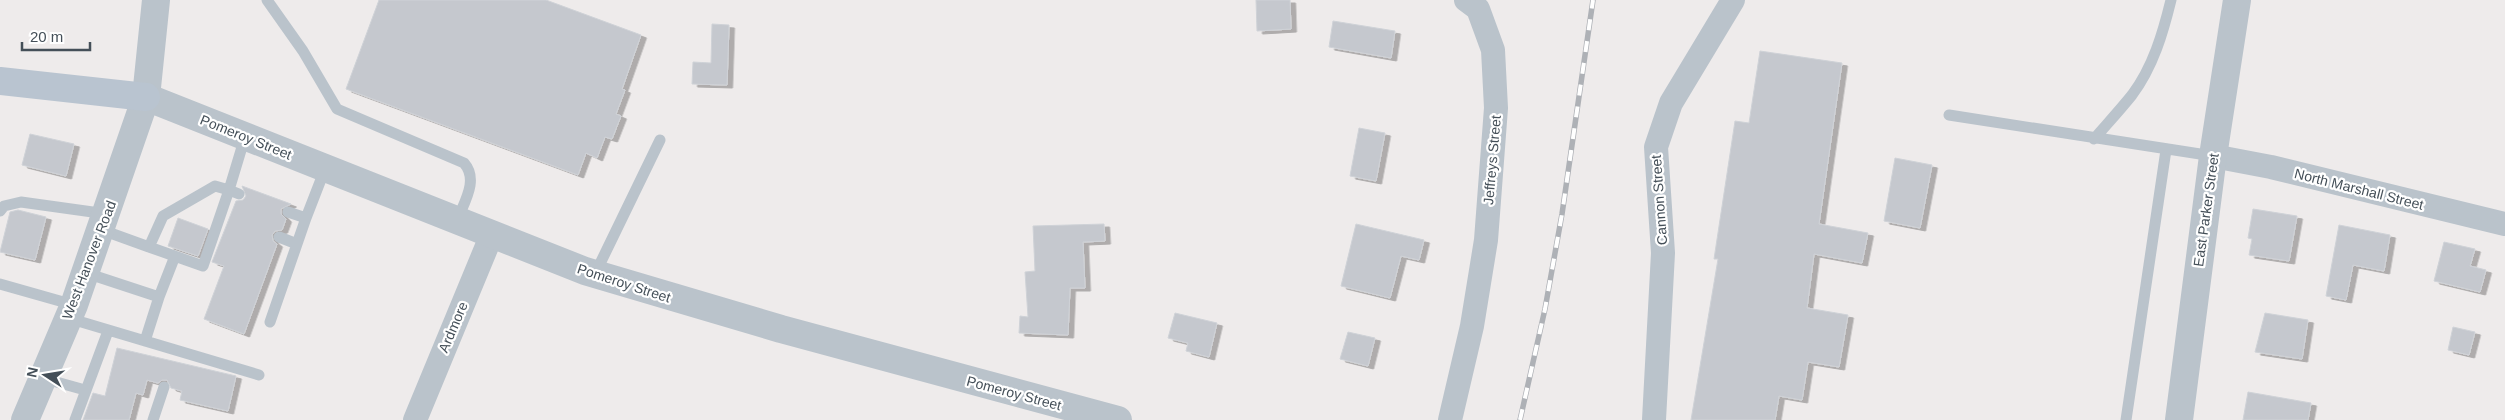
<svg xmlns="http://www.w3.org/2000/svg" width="2505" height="420" viewBox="0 0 2505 420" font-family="Arial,sans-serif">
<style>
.building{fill:#c5c8ce;stroke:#cfd2d7;filter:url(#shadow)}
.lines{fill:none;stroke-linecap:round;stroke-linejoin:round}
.service{stroke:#bac3cb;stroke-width:11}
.minor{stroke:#bac3cb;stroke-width:24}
.tertiary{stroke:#bac3cb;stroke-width:28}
.secondary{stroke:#b9c4d0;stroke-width:28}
.rail-casing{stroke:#aeb1b6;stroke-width:5.5}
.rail{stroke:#fff;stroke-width:4;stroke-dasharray:11;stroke-linecap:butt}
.labels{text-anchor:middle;stroke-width:4.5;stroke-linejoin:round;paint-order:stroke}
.street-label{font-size:14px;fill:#444f58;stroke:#fff}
</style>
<defs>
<filter id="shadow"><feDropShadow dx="5.5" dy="3" stdDeviation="0" flood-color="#0004"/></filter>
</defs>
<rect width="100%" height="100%" fill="#eeebeb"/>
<path class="building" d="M 379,0 L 546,0 L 641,35 L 622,89 L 625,90 L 616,114 L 621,116 L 612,139 L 605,137 L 597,158 L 586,153 L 578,175 L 346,89 Z
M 1256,0 L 1290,0 L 1291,29 L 1257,31 Z
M 1333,21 L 1395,31 L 1391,58 L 1329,47 Z
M 712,24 L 729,25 L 727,85 L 692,84 L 693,62 L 711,63 Z
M 1760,51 L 1842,63 L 1819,224 L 1868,233 L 1862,263 L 1814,254 L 1807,308 L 1848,315 L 1839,367 L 1808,362 L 1802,400 L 1779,396 L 1775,420 L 1691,420 L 1718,259 L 1714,259 L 1735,121 L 1749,123 Z
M 1359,128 L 1385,133 L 1376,181 L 1350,176 Z
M 30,134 L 74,144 L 66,176 L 22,165 Z
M 1895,158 L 1932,165 L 1920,228 L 1884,221 Z
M 242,186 L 291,204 L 281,209 L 281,214 L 286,219 L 282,230 L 275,231 L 272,235 L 273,241 L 277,244 L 244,334 L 204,319 L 224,266 L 212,262 L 236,201 L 243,200 L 246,196 Z
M 2253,209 L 2297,216 L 2289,261 L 2249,255 L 2252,239 L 2248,238 Z
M 18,210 L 46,217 L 35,260 L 0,252 L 10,212 Z
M 178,218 L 208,229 L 198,256 L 168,246 Z
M 1104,224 L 1105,241 L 1083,242 L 1085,288 L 1070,288 L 1068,335 L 1019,333 L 1020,316 L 1028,317 L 1025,272 L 1035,271 L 1033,226 Z
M 1356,224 L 1424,240 L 1419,260 L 1401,256 L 1390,298 L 1341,286 Z
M 2339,225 L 2390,235 L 2384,271 L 2353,265 L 2346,300 L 2326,296 Z
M 2444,242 L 2475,249 L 2470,266 L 2486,270 L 2480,292 L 2434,281 Z
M 1175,313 L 1217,323 L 1209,357 L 1186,351 L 1188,343 L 1168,338 Z
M 2265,313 L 2308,320 L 2302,359 L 2255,352 Z
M 2453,327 L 2475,332 L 2469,355 L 2448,350 Z
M 1348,332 L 1375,338 L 1368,366 L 1340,359 Z
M 117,348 L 236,376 L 228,411 L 180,400 L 182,391 L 171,388 L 167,380 L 162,380 L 158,383 L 147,380 L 143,395 L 136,393 L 129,420 L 83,420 L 93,393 L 105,396 Z
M 2248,392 L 2311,403 L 2308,420 L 2243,420 Z"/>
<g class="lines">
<path class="service" d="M 267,0 L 303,51 L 337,109 L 464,163 C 479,180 464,202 457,221
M 1949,115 L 2213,156
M 2094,139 C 2107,124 2120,110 2132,95 C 2153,67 2163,33 2171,0
M 0,211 L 4,206 L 21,202 L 107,214
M 288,212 L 306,218 L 325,169
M 102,230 L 149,247 L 163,216 L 215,186 L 229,190 L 245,137
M 279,237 L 297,244
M 149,247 L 203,266 L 229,190 L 239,194
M 86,273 L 159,297 L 175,256
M 595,274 L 660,140
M 0,284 L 74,305
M 68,318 L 259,375
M 270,322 L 306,218
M 145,341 L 159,297
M 42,378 L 85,390
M 75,420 L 108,331
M 153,420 L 164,387
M 2126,420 L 2166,150"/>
<path class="minor" d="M 2213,156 L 2271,167 L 2505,224
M 415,420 L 492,234
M 1450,420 L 1472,326 L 1486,240 L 1496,108 L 1493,50 L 1478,9 L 1466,0
M 1654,420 L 1663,253 L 1656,147 L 1671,103 L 1733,0"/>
<path class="tertiary" d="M 146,97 L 585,271 L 781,329 L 1118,420
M 25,420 L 74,305 L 146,97 L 156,0
M 2179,420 L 2213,156 L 2237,0"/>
<path class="secondary" d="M 0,81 L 146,97"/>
<defs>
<path id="rail" d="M 1520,420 L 1545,309 L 1562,214 L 1593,0"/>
</defs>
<use href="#rail" class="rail-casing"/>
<use href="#rail" class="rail"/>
</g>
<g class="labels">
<g class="street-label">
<text transform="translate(246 137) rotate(22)" y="5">Pomeroy Street</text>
<text transform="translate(1492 160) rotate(-85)" y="5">Jeffreys Street</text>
<text transform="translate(2359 189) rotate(14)" y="5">North Marshall Street</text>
<text transform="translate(1659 200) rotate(-94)" y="5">Cannon Street</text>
<text transform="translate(2206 210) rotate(-82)" y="5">East Parker Street</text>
<text transform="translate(89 260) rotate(-69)" y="5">West Hanover Road</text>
<text transform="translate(624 283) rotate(18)" y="5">Pomeroy Street</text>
<text transform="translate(453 327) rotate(-67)" y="5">Ardmore</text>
<text transform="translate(1014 393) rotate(15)" y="5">Pomeroy Street</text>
</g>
</g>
<g transform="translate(45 375) rotate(282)" stroke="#ffffff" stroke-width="4" paint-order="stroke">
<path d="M0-4L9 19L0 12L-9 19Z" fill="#444f58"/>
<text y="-8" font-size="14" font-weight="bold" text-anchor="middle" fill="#444f58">N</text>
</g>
<path d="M22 42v8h68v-8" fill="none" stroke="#444f58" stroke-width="2.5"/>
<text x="30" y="42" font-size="15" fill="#444f58" stroke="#ffffff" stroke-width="4" paint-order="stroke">20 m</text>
</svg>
